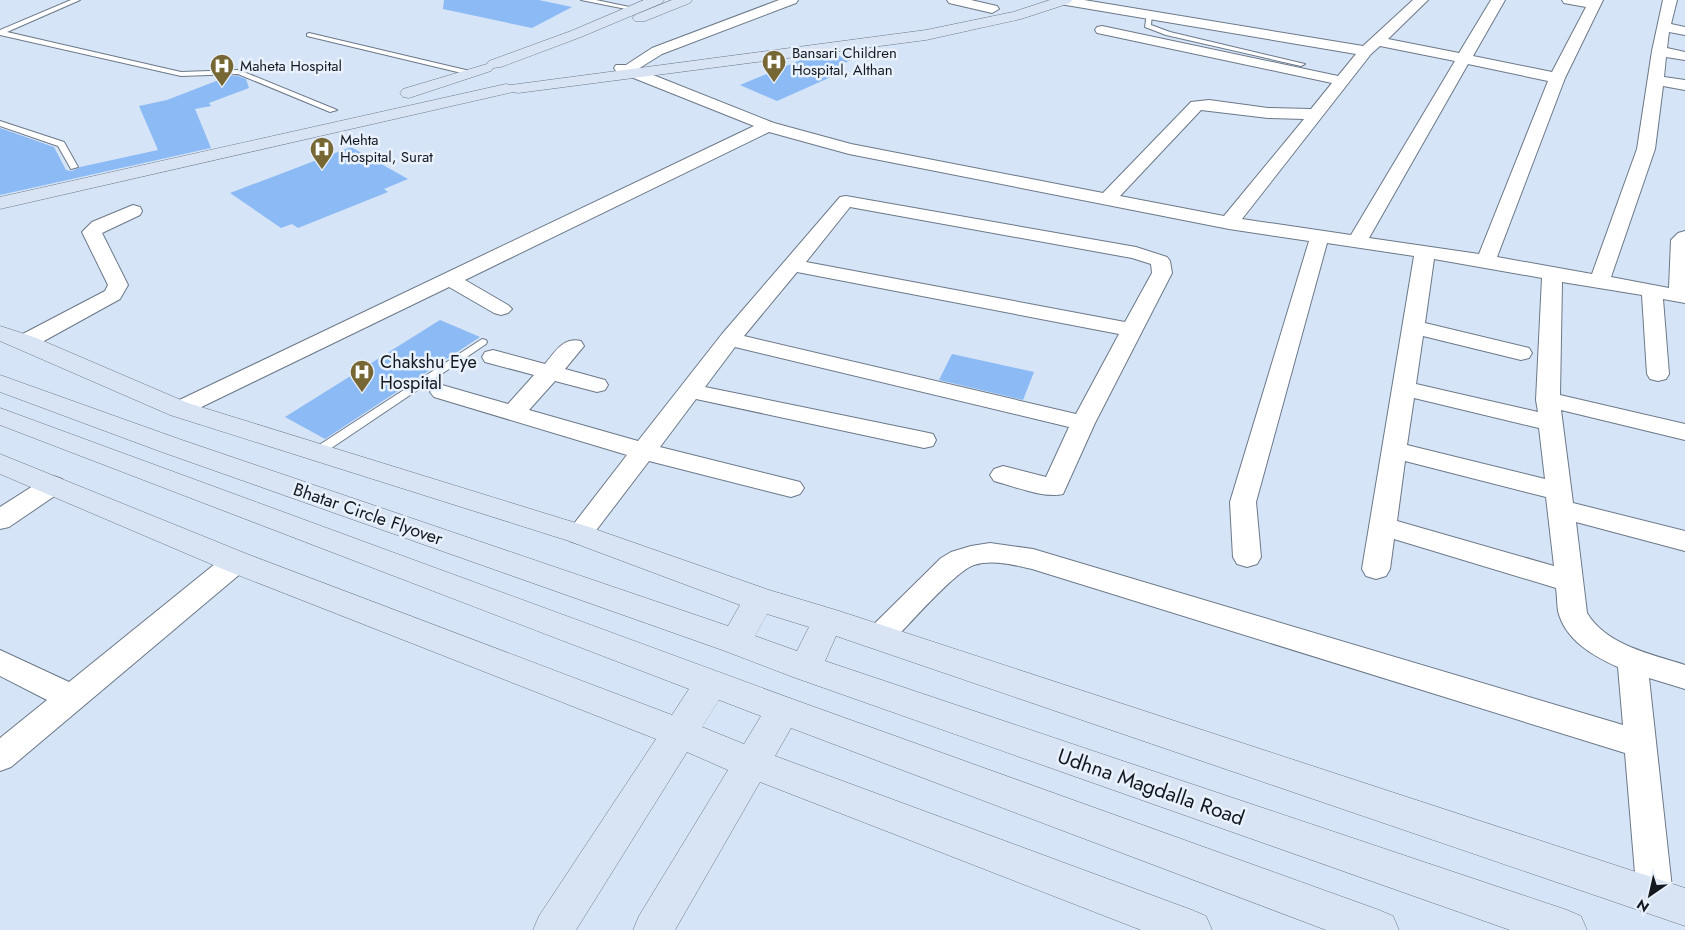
<svg xmlns="http://www.w3.org/2000/svg" width="1685" height="930" viewBox="0 0 1685 930" font-family="Jost,sans-serif">
<style>
.building{fill:#8bbaf5}
.lines{fill:none;stroke-linecap:round;stroke-linejoin:round}
.lane-casing{stroke:#6b7888;stroke-width:2}
.street-casing{stroke:#6b7888;stroke-width:2}
.secondary-casing{stroke:#6b7888;stroke-width:1}
.lane{fill:#fff;fill-rule:evenodd}
.street{fill:#fff;fill-rule:evenodd}
.secondary{fill:#d8e4f4;fill-rule:evenodd}
.labels{text-anchor:middle;stroke-width:5;stroke-linejoin:round;paint-order:stroke}
.far-poi-label{font-size:15px;fill:#141920;stroke:#e8f1fc;text-anchor:start}
.poi-label{font-size:18px;fill:#141920;stroke:#e8f1fc;text-anchor:start}
.street-label{font-size:18px;fill:#141920;stroke:#e8f1fc}
.near-street-label{font-size:21px;fill:#141920;stroke:#e8f1fc}
</style>
<rect width="100%" height="100%" fill="#d6e4f7"/>
<path class="building" d="M 444,0 L 539,0 L 572,7 L 532,28 L 443,9 Z
M 833,54 L 851,60 L 821,74 L 831,77 L 777,101 L 740,85 L 808,57 Z
M 229,76 L 238,76 L 246,79 L 249,88 L 209,103 L 211,106 L 195,109 L 211,148 L 0,195 L 0,128 L 54,147 L 66,170 L 72,171 L 80,167 L 158,150 L 139,106 L 167,100 Z
M 351,147 L 408,179 L 384,189 L 388,192 L 298,228 L 292,224 L 281,228 L 230,193 Z
M 440,320 L 480,337 L 325,439 L 285,417 Z
M 952,354 L 1034,372 L 1023,400 L 939,380 Z"/>
<g class="lines">
<defs>
<path id="lane" d="M 71,0 L 80,0 L 7,32 L 181,72 L 239,70 L 337,110 L 330,112 L 238,74 L 181,76 L 0,35 L 0,30 Z
M 581,0 L 596,0 L 639,9 L 636,11 Z
M 1147,13 L 1152,14 L 1151,25 L 1170,32 L 1305,64 L 1301,66 L 1166,35 L 1145,27 Z
M 309,33 L 470,71 L 474,73 L 470,75 L 307,36 L 307,34 Z
M 0,121 L 64,142 L 78,167 L 71,169 L 58,146 L 0,126 Z
M 482,339 L 486,340 L 487,342 L 486,344 L 321,455 L 313,455 L 311,452 L 313,449 Z"/>
<path id="street" d="M 779,0 L 798,0 L 796,3 L 662,54 L 638,69 L 774,123 L 851,144 L 1103,193 L 1191,102 L 1209,100 L 1268,108 L 1311,109 L 1332,83 L 1102,34 L 1097,33 L 1095,30 L 1097,27 L 1102,26 L 1338,76 L 1356,54 L 1060,4 L 1053,0 L 1084,0 L 1363,46 L 1413,0 L 1428,0 L 1388,39 L 1459,53 L 1491,0 L 1505,0 L 1473,56 L 1552,72 L 1586,7 L 1564,3 L 1562,0 L 1603,0 L 1565,78 L 1497,257 L 1592,274 L 1637,149 L 1652,51 L 1663,0 L 1677,0 L 1671,24 L 1685,27 L 1685,35 L 1669,32 L 1667,48 L 1685,52 L 1685,60 L 1666,57 L 1664,77 L 1685,80 L 1685,90 L 1663,86 L 1655,149 L 1611,277 L 1669,288 L 1671,240 L 1678,233 L 1685,231 L 1685,303 L 1663,299 L 1669,374 L 1666,379 L 1658,381 L 1650,379 L 1647,374 L 1642,295 L 1562,282 L 1560,395 L 1685,424 L 1685,440 L 1561,410 L 1573,503 L 1685,531 L 1685,551 L 1576,522 L 1587,613 C 1607,646 1652,654 1685,665 L 1685,689 L 1649,678 L 1673,897 L 1668,909 L 1655,914 L 1642,909 L 1637,897 L 1625,753 L 1032,569 C 1014,565 993,559 974,565 C 955,571 906,628 889,645 L 879,649 L 869,645 L 864,637 L 869,629 L 941,558 L 951,552 L 971,546 L 990,543 L 1033,549 L 1623,725 L 1618,667 C 1593,656 1565,640 1558,611 C 1557,604 1557,595 1556,588 L 1394,539 L 1390,569 L 1386,576 L 1376,579 L 1366,576 L 1362,569 L 1414,256 L 1327,243 L 1256,502 L 1261,557 L 1257,564 L 1247,567 L 1237,564 L 1233,557 L 1230,502 L 1309,241 L 1229,229 L 849,154 L 769,132 L 465,280 L 508,305 L 512,309 L 508,313 L 501,315 L 494,313 L 449,287 L 187,414 L 179,416 L 171,414 L 167,409 L 171,404 L 754,126 L 616,71 L 614,68 L 616,65 L 626,65 L 652,48 ZM 1380,46 L 1455,61 L 1351,235 L 1242,219 L 1371,54 ZM 1468,64 L 1548,81 L 1479,254 L 1369,238 ZM 1201,110 L 1268,118 L 1304,119 L 1224,216 L 1120,196 ZM 1434,259 L 1542,278 L 1536,400 L 1538,412 L 1416,384 L 1423,336 L 1521,360 L 1529,358 L 1532,353 L 1529,348 L 1425,323 ZM 1414,398 L 1539,428 L 1545,479 L 1407,445 ZM 1405,461 L 1546,497 L 1554,566 L 1397,521 Z
M 947,0 L 971,0 L 997,6 L 999,9 L 992,13 L 949,3 Z
M 846,196 L 1136,247 L 1167,257 L 1170,261 L 1172,273 L 1095,423 L 1063,494 C 1045,499 1013,486 994,481 L 990,475 L 994,469 L 1003,466 L 1046,477 L 1069,427 L 735,347 L 705,387 L 924,432 L 933,434 L 936,440 L 933,446 L 924,448 L 696,399 L 660,447 L 800,482 L 804,488 L 800,494 L 791,497 L 649,461 L 588,541 L 579,544 L 570,541 L 566,534 L 627,455 L 434,397 L 430,392 L 434,387 L 442,385 L 508,404 L 534,375 L 485,362 L 482,357 L 485,352 L 493,350 L 545,364 C 555,352 563,337 581,341 L 584,346 L 565,369 L 605,380 L 608,385 L 605,390 L 597,392 L 555,381 L 529,410 L 638,441 L 722,334 L 840,197 ZM 850,207 L 1132,258 L 1151,264 L 1152,273 L 1125,322 L 806,262 ZM 797,272 L 1119,334 L 1076,414 L 744,336 Z
M 133,205 L 140,207 L 142,211 L 140,215 L 102,233 L 128,285 L 120,299 L 33,347 L 25,349 L 17,347 L 14,342 L 17,337 L 105,291 L 108,285 L 82,232 L 92,222 Z
M 53,476 L 62,479 L 66,485 L 62,491 L 9,527 L 0,529 L 0,507 L 44,479 Z
M 236,552 L 246,555 L 250,562 L 246,569 L 11,767 L 0,771 L 0,738 L 47,700 L 0,676 L 0,650 L 69,682 L 226,555 Z"/>
<path id="secondary" d="M 644,0 L 664,0 L 662,3 L 581,37 L 501,67 L 493,68 L 491,71 L 409,98 L 403,97 L 400,93 L 403,89 L 487,64 L 489,61 L 571,31 Z
M 672,0 L 692,0 L 690,3 L 645,21 L 635,21 L 632,18 L 635,15 Z
M 1050,0 L 1072,0 L 1070,3 L 1021,19 L 926,40 L 518,93 L 513,92 L 0,209 L 0,197 L 506,84 L 511,85 L 926,30 L 1013,12 Z
M 0,326 L 34,337 L 188,403 L 589,527 L 769,590 L 839,611 L 1685,888 L 1685,926 L 836,636 L 825,661 L 1567,910 L 1581,916 L 1587,930 L 1510,930 L 793,677 L 725,651 L 159,451 L 0,392 L 0,375 L 179,439 L 728,626 L 740,605 L 569,541 L 170,415 L 0,341 ZM 767,614 L 809,627 L 797,651 L 755,636 Z
M 0,408 L 795,700 L 1379,910 L 1393,916 L 1399,930 L 1326,930 L 791,728 L 775,756 L 1192,910 L 1206,916 L 1212,930 L 1141,930 L 760,782 L 675,930 L 633,930 L 639,916 L 728,770 L 687,752 L 576,930 L 533,930 L 539,916 L 656,739 L 225,570 L 0,474 L 0,454 L 247,554 L 672,715 L 689,689 L 0,425 ZM 719,700 L 761,716 L 744,744 L 702,727 Z"/>
</defs>
<use href="#lane" class="lane-casing"/>
<use href="#street" class="street-casing"/>
<use href="#secondary" class="secondary-casing"/>
<use href="#lane" class="lane"/>
<use href="#street" class="street"/>
<use href="#secondary" class="secondary"/>
</g>
<defs>
<symbol id="hospital-pin" viewBox="-11 -11 22 30"><path d="M0 17L-7.5 6A9.5 9.5 0 1 1 7.5 6Z" fill="#776734" stroke="#e8f1fc"/><path d="M-5-5h3v3.5h4V-5h3V5h-3V1.5h-4V5h-3Z" fill="#fff"/></symbol>
</defs>
<g fill-rule="evenodd">
<use href="#hospital-pin" x="760" y="48" width="28" height="38"/>
<use href="#hospital-pin" x="208" y="52" width="28" height="38"/>
<use href="#hospital-pin" x="308" y="135" width="28" height="38"/>
<use href="#hospital-pin" x="348" y="358" width="28" height="38"/>
</g>
<g class="labels">
<g class="far-poi-label">
<text x="792" y="58">Bansari Children<tspan x="792" dy="17">Hospital, Althan</tspan></text>
<text x="240" y="71">Maheta Hospital</text>
<text x="340" y="145">Mehta<tspan x="340" dy="17">Hospital, Surat</tspan></text>
</g>
<g class="poi-label">
<text x="380" y="368">Chakshu Eye<tspan x="380" dy="21">Hospital</tspan></text>
</g>
<g class="street-label">
<text transform="translate(368 514) rotate(19)" y="6">Bhatar Circle Flyover</text>
</g>
<g class="near-street-label">
<text transform="translate(1151 787) rotate(19)" y="7">Udhna Magdalla Road</text>
</g>
</g>
<g transform="translate(1650 895) rotate(214)" stroke="#e8f1fc" stroke-width="4" paint-order="stroke">
<path d="M0-4L9 19L0 12L-9 19Z" fill="#141920"/>
<text y="-8" font-size="14" font-weight="bold" text-anchor="middle" fill="#141920">N</text>
</g>
</svg>
